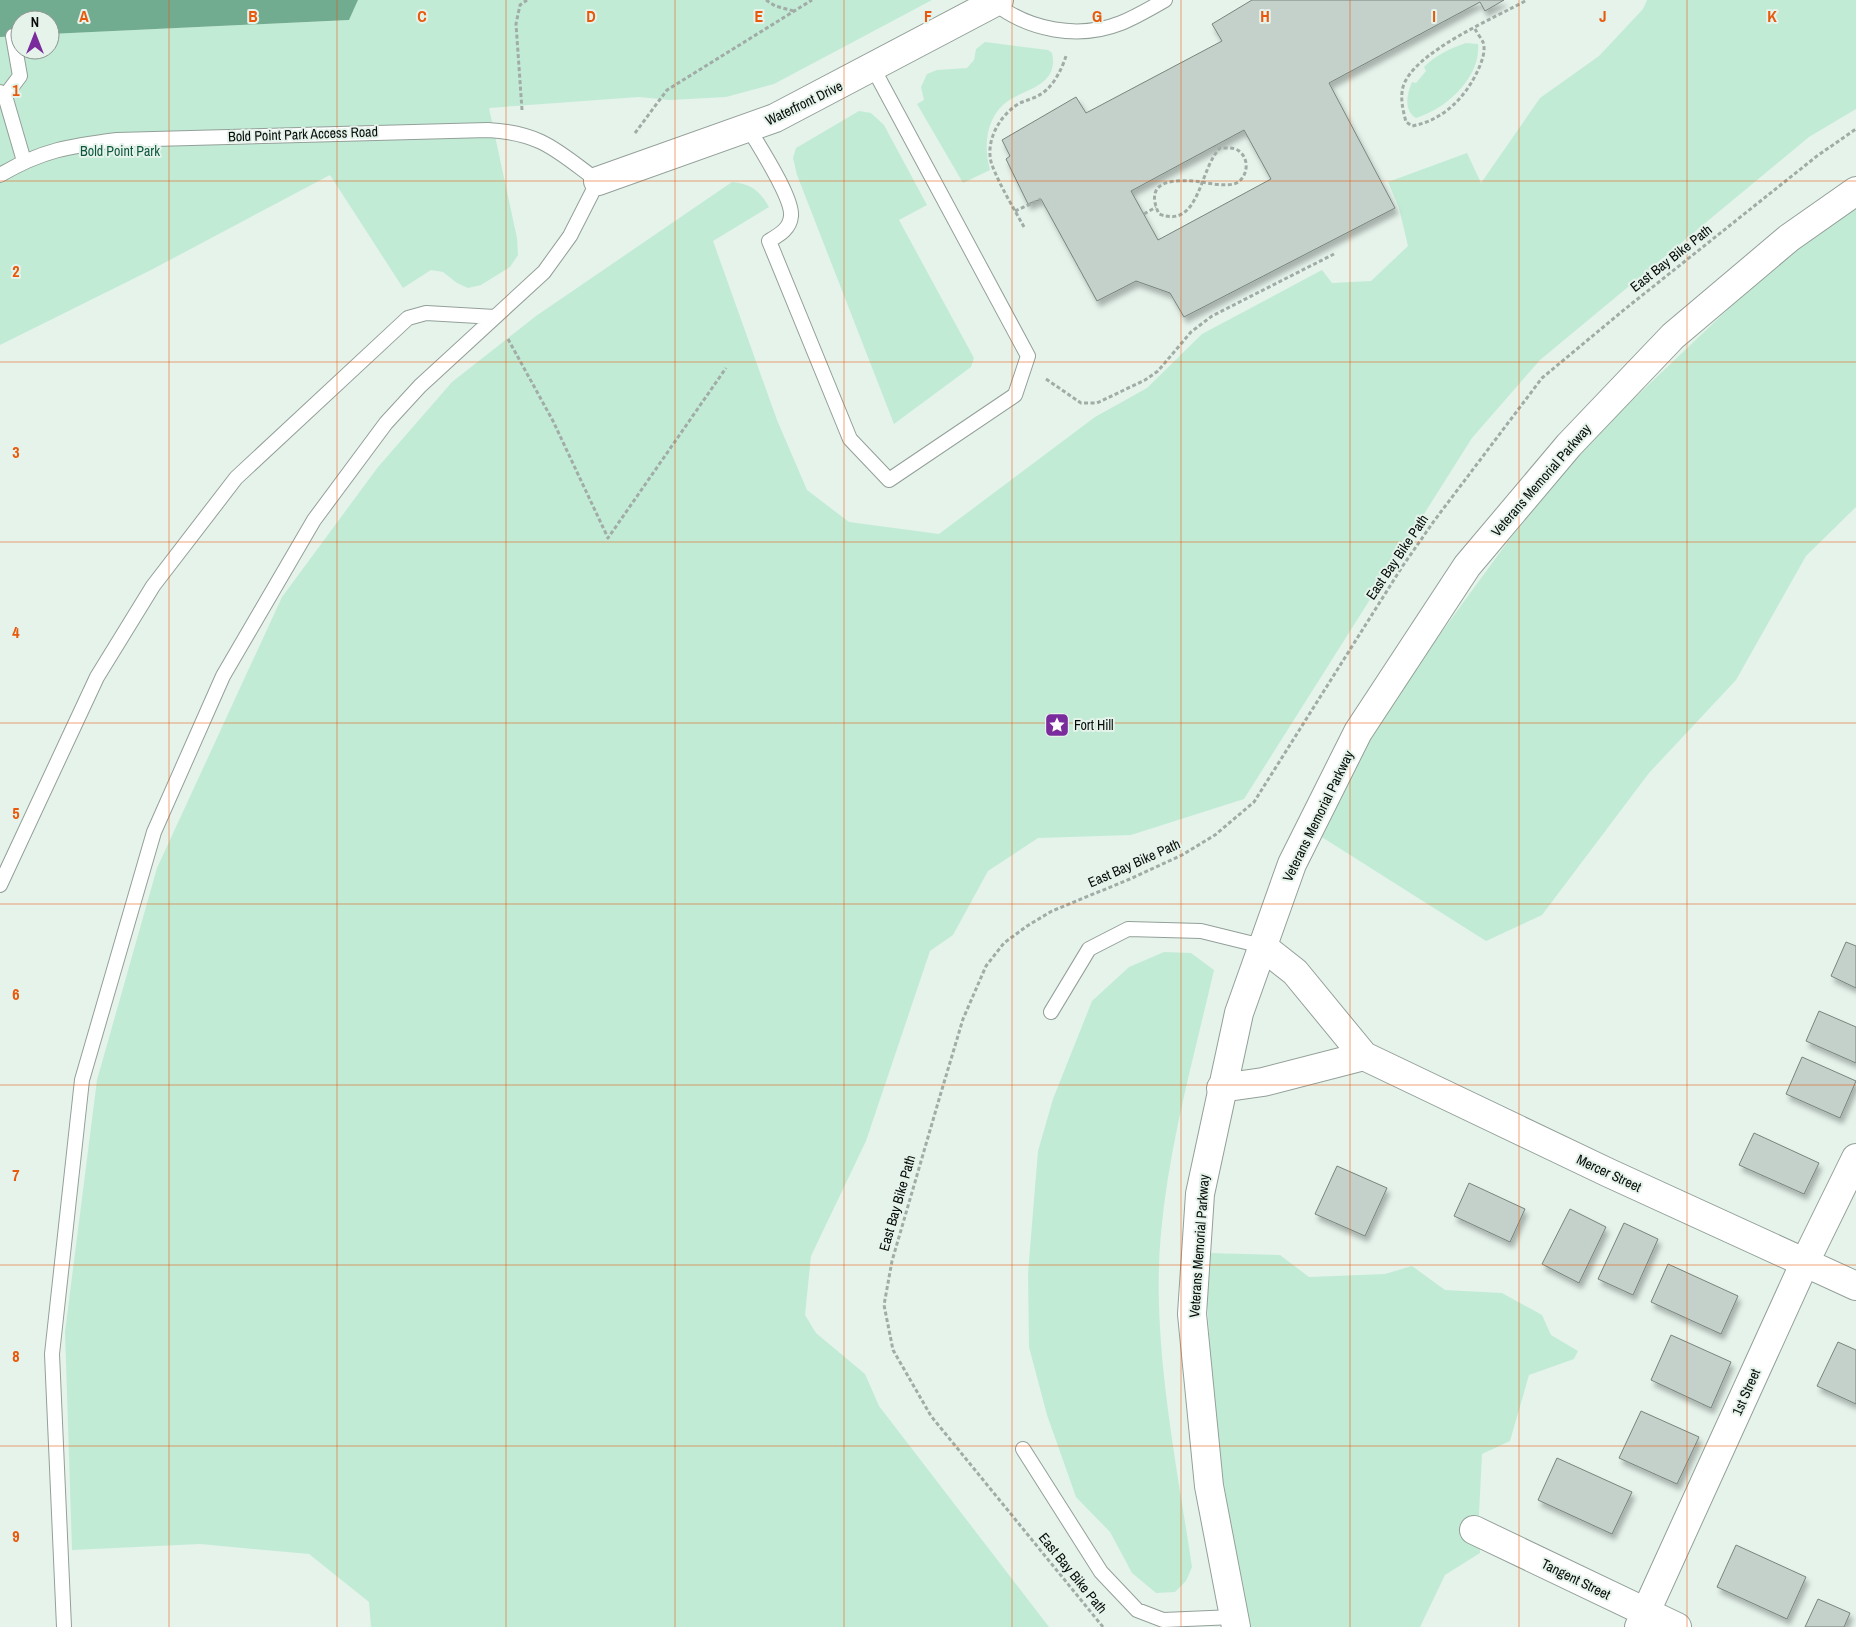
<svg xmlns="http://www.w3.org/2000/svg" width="1856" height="1627" viewBox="0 0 1856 1627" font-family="'Archivo Narrow',sans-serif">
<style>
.green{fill:#c2ebd6}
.water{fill:#72ac90}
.building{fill:#c4d1ca;stroke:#78847d;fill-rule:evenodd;filter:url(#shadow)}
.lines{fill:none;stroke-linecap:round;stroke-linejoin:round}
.service-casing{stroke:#93a099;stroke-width:16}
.minor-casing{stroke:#93a099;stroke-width:30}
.secondary-casing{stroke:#93a099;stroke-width:30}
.path{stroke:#a1aca6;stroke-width:3;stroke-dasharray:4 2.5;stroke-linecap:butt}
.service{stroke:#fff;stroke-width:14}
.minor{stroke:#fff;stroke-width:28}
.secondary{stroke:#fff;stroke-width:28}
.grid{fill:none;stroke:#e8590c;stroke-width:1;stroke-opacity:0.55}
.labels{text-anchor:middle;stroke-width:4;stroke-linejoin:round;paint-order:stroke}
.street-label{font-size:14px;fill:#080d0a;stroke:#e5f3eb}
.park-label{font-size:14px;fill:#0d583d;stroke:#e5f3eb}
.poi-label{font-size:14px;fill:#080d0a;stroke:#e5f3eb;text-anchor:start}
.grid-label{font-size:16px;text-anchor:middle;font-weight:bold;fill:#e8590c;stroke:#e5f3eb;stroke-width:4;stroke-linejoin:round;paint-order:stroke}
</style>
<defs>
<filter id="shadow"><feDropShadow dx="3" dy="5.5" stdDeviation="2.5" flood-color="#0004"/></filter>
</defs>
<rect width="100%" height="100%" fill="#e5f3eb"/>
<path class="green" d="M 358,0 L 932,0 L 774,84 L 726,97 L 670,100 L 639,97 L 489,108 L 517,238 L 518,255 L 510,267 L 481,285 L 468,288 L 457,283 L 443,272 L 431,270 L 403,288 L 330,175 L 151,270 L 0,345 L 0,37 L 20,36 L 20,50 L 50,50 L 50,34 L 349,20 Z
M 1647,0 L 1856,0 L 1856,109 L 1809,137 L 1540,360 L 1472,438 L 1244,799 L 1131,835 L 1038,838 L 988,871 L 953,935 L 930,951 L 866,1141 L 811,1256 L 805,1315 L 816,1333 L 865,1374 L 879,1406 L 1049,1627 L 371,1627 L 369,1602 L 309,1554 L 200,1544 L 72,1550 L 65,1332 L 97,1080 L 157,868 L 282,597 L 378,467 L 452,382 L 536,316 L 732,182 C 751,184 759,190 769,207 L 713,241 L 777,420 L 807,490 L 849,522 L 939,534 L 1095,417 L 1147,388 L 1202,334 L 1322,270 L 1332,283 L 1371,281 L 1408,246 L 1399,208 L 1388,182 L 1467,153 L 1481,183 L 1540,98 L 1599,56 L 1643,9 Z
M 985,42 L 1048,50 L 1052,53 C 1060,88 1020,89 1003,105 C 985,122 984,148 990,170 L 963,183 L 917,104 L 924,100 L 921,87 L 927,74 L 937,70 L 967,68 L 974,60 L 976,49 Z
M 1466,43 L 1478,44 C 1481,78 1446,109 1416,118 C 1403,110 1407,94 1412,82 L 1416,83 L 1426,71 L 1424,67 C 1436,55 1449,49 1466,43 Z
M 859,111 L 871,113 L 884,125 L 927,205 L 899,220 L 974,358 L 971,367 L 894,424 L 797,175 L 793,158 L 796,148 Z
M 1856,198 L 1856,507 L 1806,556 L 1736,680 L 1649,773 L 1542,915 L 1486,941 L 1317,834 L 1345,764 L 1509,540 L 1574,461 L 1622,410 L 1805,236 Z
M 1164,952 L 1191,953 L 1214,970 C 1194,1057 1169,1144 1161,1233 C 1151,1341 1176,1459 1192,1567 L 1186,1581 L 1175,1592 L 1156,1593 L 1132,1573 L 1110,1532 L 1076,1497 L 1047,1415 L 1029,1347 L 1028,1273 L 1038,1151 L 1053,1099 L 1092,1001 L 1129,967 Z
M 1209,1253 L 1280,1255 L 1309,1277 L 1385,1274 L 1412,1266 L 1445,1290 L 1502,1293 L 1542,1315 L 1551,1335 L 1578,1351 L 1574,1359 L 1529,1375 L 1510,1441 L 1482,1454 L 1479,1514 L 1480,1553 L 1445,1575 L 1420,1627 L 1237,1627 L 1218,1498 L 1205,1263 Z"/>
<path class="water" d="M 0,0 L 358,0 L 349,20 L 50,34 L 50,20 L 20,20 L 20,36 L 0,37 Z"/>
<path class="building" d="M 1252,0 L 1504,0 L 1485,11 L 1480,2 L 1329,83 L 1395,208 L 1184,317 L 1170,293 L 1136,281 L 1097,301 L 1041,199 L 1028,204 L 1006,159 L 1010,156 L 1002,140 L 1076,97 L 1086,113 L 1222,41 L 1212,24 ZM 1244,130 L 1271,179 L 1158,240 L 1131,191 Z
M 1846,942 L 1856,946 L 1856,988 L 1831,976 Z
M 1819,1011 L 1856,1027 L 1856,1063 L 1806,1041 Z
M 1802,1057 L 1856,1081 L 1840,1118 L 1786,1094 Z
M 1754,1133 L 1819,1163 L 1804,1194 L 1739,1165 Z
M 1337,1166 L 1387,1188 L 1365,1236 L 1315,1214 Z
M 1469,1183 L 1525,1209 L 1510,1242 L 1454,1216 Z
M 1570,1209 L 1606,1227 L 1579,1283 L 1542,1264 Z
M 1624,1223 L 1658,1239 L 1633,1295 L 1598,1279 Z
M 1668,1264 L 1738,1296 L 1721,1334 L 1651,1302 Z
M 1671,1335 L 1731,1362 L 1711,1408 L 1651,1380 Z
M 1838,1342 L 1856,1350 L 1856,1404 L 1817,1386 Z
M 1641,1411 L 1699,1437 L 1677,1484 L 1619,1458 Z
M 1557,1458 L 1632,1492 L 1612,1534 L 1538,1500 Z
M 1736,1545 L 1806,1577 L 1787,1619 L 1717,1587 Z
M 1818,1599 L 1850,1613 L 1844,1627 L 1805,1627 Z"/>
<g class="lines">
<defs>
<path id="service" d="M 994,3 C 1029,30 1078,40 1121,23 C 1136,17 1151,8 1165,0
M 0,92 L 5,96 L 24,161
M 5,96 L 20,76 L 13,36
M 749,129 C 759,146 793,198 791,216 C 790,229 779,235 769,241 L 850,439 L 889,480 L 1015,395 L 1028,356 L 873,68
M 0,175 C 42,150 70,146 117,140 L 488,130 C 542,133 557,151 598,181 L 570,236 L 544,272 L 420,386 L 386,423 L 314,520 L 223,676 L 154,832 L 82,1080 L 52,1354 L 64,1627
M 0,885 L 97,677 L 153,586 L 236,478 L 408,318 L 426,313 L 495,317
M 1051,1012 L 1089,949 L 1128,929 L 1201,931 L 1262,946
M 1023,1449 L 1101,1572 L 1137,1610 L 1163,1620 L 1234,1617"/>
<path id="minor" d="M 598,181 L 775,118 L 999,0
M 1262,946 L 1295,972 L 1364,1056 L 1609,1173 L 1856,1286
M 1221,1088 L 1263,1082 L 1364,1056
M 1474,1530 L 1677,1627
M 1639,1627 L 1805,1262 L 1856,1158"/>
<path id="secondary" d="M 1236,1627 L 1209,1486 L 1192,1314 L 1200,1194 L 1239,1013 L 1292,864 L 1358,732 L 1467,566 L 1569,445 L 1673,336 L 1789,238 L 1856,191"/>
</defs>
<use href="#service" class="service-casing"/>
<use href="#minor" class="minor-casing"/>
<use href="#secondary" class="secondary-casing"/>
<path class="path" d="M 766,0 L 775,6 L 794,11
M 1475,29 C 1477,33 1481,38 1483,42 C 1486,50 1482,61 1479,68 C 1466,97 1444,120 1412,126 L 1406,122 C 1403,110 1400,99 1403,87 C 1413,52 1495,18 1527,0
M 522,110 L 516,24 L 520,5 L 527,0
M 635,133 L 667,90 L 812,0
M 1202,182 C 1212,184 1224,186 1234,184 C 1247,180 1251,160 1239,151 C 1234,147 1226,148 1220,148 C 1199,169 1200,230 1159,214 C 1142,178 1177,179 1202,182
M 1015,211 L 1041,199
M 1144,214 L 1156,207
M 1024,227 C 1013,207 1000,186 992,165 C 984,142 1000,114 1020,103 C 1027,100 1035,98 1041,94 C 1053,87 1062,69 1066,56
M 508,339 L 553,421 L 608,538 L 726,368
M 1046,379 L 1081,403 L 1097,403 L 1145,380 L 1158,371 L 1191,332 L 1212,316 L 1334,254
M 1103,1627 L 931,1416 L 893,1350 L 884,1305 L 892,1261 L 940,1096 L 963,1019 L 986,966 L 1004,943 L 1027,926 L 1052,911 L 1130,879 L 1182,855 L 1215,835 L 1254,802 L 1402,567 L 1434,521 L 1542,378 L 1625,309 L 1817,156 L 1856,129"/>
<use href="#service" class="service"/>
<use href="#minor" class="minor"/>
<use href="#secondary" class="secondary"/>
</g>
<path class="grid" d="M 169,0 L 169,1627M 337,0 L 337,1627M 506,0 L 506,1627M 675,0 L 675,1627M 844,0 L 844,1627M 1012,0 L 1012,1627M 1181,0 L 1181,1627M 1350,0 L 1350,1627M 1519,0 L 1519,1627M 1687,0 L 1687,1627M 0,181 L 1856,181M 0,362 L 1856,362M 0,542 L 1856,542M 0,723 L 1856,723M 0,904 L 1856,904M 0,1085 L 1856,1085M 0,1265 L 1856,1265M 0,1446 L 1856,1446"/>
<defs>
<symbol id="sight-square" viewBox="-11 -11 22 22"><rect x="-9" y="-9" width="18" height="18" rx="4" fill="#7a2c9d" stroke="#e5f3eb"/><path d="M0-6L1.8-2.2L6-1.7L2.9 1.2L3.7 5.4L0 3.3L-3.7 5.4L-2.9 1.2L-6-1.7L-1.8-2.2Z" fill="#fff"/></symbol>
</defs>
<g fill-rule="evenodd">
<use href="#sight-square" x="1043" y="711" width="28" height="28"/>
</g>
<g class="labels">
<g class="street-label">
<text transform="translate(804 103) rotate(-26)" y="5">Waterfront Drive</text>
<text transform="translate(303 134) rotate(-2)" y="5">Bold Point Park Access Road</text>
<text transform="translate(1671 258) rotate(-38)" y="5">East Bay Bike Path</text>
<text transform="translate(1541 480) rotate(-49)" y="5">Veterans Memorial Parkway</text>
<text transform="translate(1397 557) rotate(-56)" y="5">East Bay Bike Path</text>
<text transform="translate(1318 816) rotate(-64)" y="5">Veterans Memorial Parkway</text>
<text transform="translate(1134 863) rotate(-24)" y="5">East Bay Bike Path</text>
<text transform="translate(1609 1173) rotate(25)" y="5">Mercer Street</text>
<text transform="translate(897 1203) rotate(-74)" y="5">East Bay Bike Path</text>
<text transform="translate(1199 1246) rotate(-86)" y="5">Veterans Memorial Parkway</text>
<text transform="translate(1746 1392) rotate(-66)" y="5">1st Street</text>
<text transform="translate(1073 1573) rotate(51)" y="5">East Bay Bike Path</text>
<text transform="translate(1576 1579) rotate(26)" y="5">Tangent Street</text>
</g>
<g class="park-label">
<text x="120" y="156">Bold Point Park</text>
</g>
<g class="poi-label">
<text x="1074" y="730">Fort Hill</text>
</g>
</g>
<g class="grid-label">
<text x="84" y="22">A</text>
<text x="253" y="22">B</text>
<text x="422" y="22">C</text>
<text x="591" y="22">D</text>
<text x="759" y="22">E</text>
<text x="928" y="22">F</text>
<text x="1097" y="22">G</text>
<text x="1265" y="22">H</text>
<text x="1434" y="22">I</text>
<text x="1603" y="22">J</text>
<text x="1772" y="22">K</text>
<text x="16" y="96">1</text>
<text x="16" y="277">2</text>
<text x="16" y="458">3</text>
<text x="16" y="638">4</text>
<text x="16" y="819">5</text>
<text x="16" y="1000">6</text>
<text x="16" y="1181">7</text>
<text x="16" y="1362">8</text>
<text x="16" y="1542">9</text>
</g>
<g transform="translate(35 35)"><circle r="24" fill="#e5f3eb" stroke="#8d9791"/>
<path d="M0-4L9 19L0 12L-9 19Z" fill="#7a2c9d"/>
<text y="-8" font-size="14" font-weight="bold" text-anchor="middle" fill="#080d0a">N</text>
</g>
</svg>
